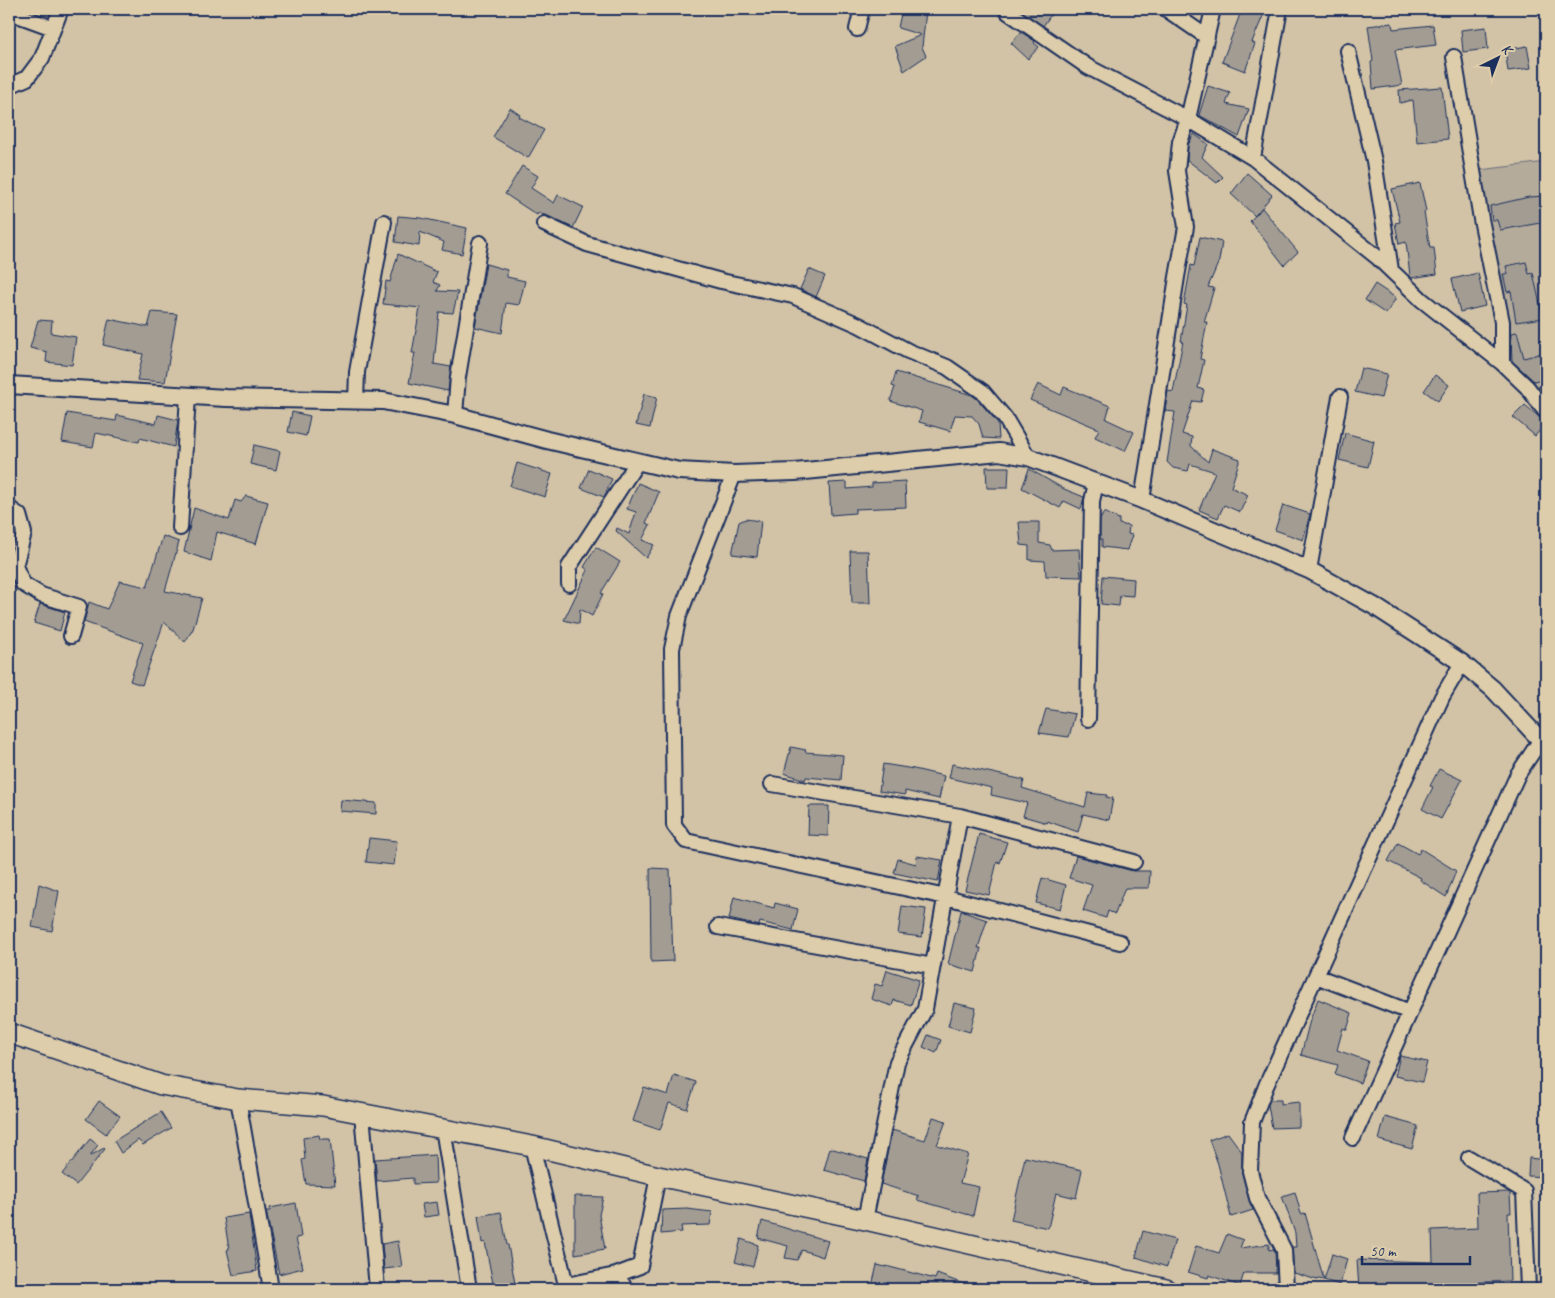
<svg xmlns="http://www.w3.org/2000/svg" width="1555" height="1298" viewBox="0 0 1555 1298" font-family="Caveat,sans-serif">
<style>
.green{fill:#b4ab9a;stroke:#686d7c}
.building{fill:#a29c93;stroke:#1b2f5e}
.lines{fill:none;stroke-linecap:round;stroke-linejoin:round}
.minor-casing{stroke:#1b2f5e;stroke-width:18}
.tertiary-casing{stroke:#1b2f5e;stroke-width:20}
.secondary-casing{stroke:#1b2f5e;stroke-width:22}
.minor{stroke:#decdaa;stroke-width:14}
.tertiary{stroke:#decdaa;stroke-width:16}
.secondary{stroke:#decdaa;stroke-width:19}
</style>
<rect width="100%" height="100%" fill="#d2c3a6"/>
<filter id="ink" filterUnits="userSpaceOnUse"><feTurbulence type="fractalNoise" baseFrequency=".02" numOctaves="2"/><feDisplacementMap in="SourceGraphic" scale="10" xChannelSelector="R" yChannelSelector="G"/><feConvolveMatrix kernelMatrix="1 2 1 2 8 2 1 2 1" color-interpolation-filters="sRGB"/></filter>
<g filter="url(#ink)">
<path class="green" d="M 1546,162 L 1546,393 L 1507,360 L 1507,319 L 1480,170 Z"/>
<path class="building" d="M 902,9 L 926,11 L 922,47 L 926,56 L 904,71 L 895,46 L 921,35 L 898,28 Z
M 1019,9 L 1055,9 L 1043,26 Z
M 1242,9 L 1266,9 L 1252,42 L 1255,44 L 1245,71 L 1222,62 Z
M 1392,23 L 1393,29 L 1433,25 L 1436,45 L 1395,50 L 1402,85 L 1373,89 L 1371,62 L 1373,61 L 1368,26 Z
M 1486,27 L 1488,49 L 1463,52 L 1461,30 Z
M 1021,32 L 1035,41 L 1034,43 L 1039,47 L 1028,59 L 1011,43 Z
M 1527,46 L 1531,68 L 1508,71 L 1505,50 Z
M 1208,86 L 1230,93 L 1226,104 L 1249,109 L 1239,137 L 1199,115 Z
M 1442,87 L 1448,139 L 1417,142 L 1413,100 L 1400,103 L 1399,90 Z
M 510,108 L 520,115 L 519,117 L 544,130 L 528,158 L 493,137 Z
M 1194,134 L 1208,144 L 1202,157 L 1223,177 L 1217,183 L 1187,160 L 1188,145 Z
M 522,166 L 538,176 L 531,188 L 554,203 L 558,195 L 583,207 L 573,228 L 548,216 L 538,213 L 537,215 L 505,194 Z
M 1247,173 L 1272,195 L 1255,216 L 1231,194 Z
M 1420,183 L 1426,211 L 1424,212 L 1430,248 L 1434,248 L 1437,274 L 1411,278 L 1410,276 L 1406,242 L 1399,244 L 1395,223 L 1400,222 L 1392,189 Z
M 1546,196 L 1546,222 L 1500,230 L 1497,220 L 1492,220 L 1490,206 L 1529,197 Z
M 1262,208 L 1298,252 L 1284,265 L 1250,221 Z
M 398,216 L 421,218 L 467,228 L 462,254 L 442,250 L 444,242 L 420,232 L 419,246 L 395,242 Z
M 1200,237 L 1222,242 L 1219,261 L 1208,287 L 1214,288 L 1204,322 L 1207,322 L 1200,359 L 1204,360 L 1198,388 L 1204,390 L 1201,402 L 1193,401 L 1182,434 L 1192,437 L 1191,446 L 1208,462 L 1212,449 L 1240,459 L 1231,487 L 1248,495 L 1240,512 L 1224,505 L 1218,518 L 1199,510 L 1215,472 L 1190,464 L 1188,471 L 1173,468 L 1167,462 L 1175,412 L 1165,411 L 1168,391 L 1173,392 L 1183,341 L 1181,341 L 1187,305 L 1184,304 L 1191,265 L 1194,266 Z
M 398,254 L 437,272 L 433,282 L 440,285 L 437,291 L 458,292 L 453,313 L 439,312 L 434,364 L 451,367 L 448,391 L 409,383 L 415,353 L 412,353 L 420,308 L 383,304 L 386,281 L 390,282 Z
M 1526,262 L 1529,274 L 1533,273 L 1543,318 L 1516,322 L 1511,291 L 1507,292 L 1503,274 L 1508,274 L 1506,266 Z
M 486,264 L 507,270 L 507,277 L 525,281 L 519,305 L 506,303 L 502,333 L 475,327 Z
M 809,269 L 825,276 L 816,297 L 800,289 Z
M 1478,273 L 1485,306 L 1460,312 L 1452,279 Z
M 1375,284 L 1396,298 L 1386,314 L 1365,300 Z
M 152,312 L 177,314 L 165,382 L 137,380 L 143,354 L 103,345 L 109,319 L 148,327 Z
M 38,320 L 52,321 L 51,333 L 76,337 L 72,365 L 46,362 L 47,352 L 30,348 Z
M 1517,332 L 1524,358 L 1546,352 L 1546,378 L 1534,381 L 1512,361 L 1511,333 Z
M 1361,368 L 1387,374 L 1381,398 L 1355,392 Z
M 896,372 L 972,395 L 977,399 L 998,423 L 999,439 L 983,438 L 979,424 L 972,416 L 955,415 L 950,431 L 919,422 L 922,411 L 890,401 L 895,387 L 892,386 Z
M 1435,375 L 1449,385 L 1438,401 L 1424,391 Z
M 1038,384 L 1061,395 L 1064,387 L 1110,406 L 1106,419 L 1134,432 L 1125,451 L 1095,437 L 1099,429 L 1030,400 Z
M 644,394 L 657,397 L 650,428 L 636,425 Z
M 1525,405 L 1546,423 L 1535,436 L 1513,417 Z
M 292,412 L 310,416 L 306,436 L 288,432 Z
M 67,413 L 116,421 L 117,415 L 156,424 L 158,415 L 178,420 L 174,447 L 140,438 L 139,442 L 96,433 L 93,447 L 62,442 Z
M 1345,433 L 1374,441 L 1368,467 L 1339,460 Z
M 254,445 L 280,451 L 276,470 L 250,464 Z
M 517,463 L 552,474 L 545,497 L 510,486 Z
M 986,467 L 1009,467 L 1008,488 L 987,488 Z
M 589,469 L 612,479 L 604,497 L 581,488 Z
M 1029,469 L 1064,489 L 1084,497 L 1081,509 L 1064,501 L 1060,508 L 1022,488 Z
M 905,481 L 906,507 L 855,509 L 855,513 L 831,515 L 829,483 L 847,482 L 847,489 L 872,487 L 872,483 Z
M 638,483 L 659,492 L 646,523 L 650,525 L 642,540 L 654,545 L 646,558 L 616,531 L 617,528 L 629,534 L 636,512 L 627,509 Z
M 246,496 L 268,502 L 256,544 L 217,532 L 211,561 L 184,552 L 194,508 L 229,520 L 235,500 L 241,502 Z
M 1283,505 L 1310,514 L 1303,540 L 1275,530 Z
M 1104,512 L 1119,519 L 1119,524 L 1129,526 L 1128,534 L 1132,535 L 1127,550 L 1102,547 L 1102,539 L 1100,539 L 1100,520 Z
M 745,519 L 761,521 L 757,557 L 732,554 L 739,522 Z
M 1019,522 L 1039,522 L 1039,543 L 1050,545 L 1052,550 L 1079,549 L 1081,577 L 1046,576 L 1045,561 L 1029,560 L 1029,546 L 1021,545 Z
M 163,536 L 179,542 L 165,591 L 202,598 L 193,629 L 185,642 L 164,622 L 142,685 L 130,681 L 143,643 L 84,622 L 89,602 L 107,609 L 120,581 L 147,587 Z
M 596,547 L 620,562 L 601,593 L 603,594 L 592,616 L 580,609 L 579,624 L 564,620 L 588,570 L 584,567 Z
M 850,551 L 868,551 L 870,603 L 852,603 Z
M 1103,576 L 1134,579 L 1133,596 L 1120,595 L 1119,606 L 1101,604 Z
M 40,604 L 65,612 L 60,631 L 34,623 Z
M 1046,709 L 1075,714 L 1069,737 L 1039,733 Z
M 791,747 L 806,750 L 805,752 L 843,755 L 841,780 L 806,777 L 805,780 L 784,773 Z
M 883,764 L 914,769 L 944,776 L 939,799 L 905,791 L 905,795 L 879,791 Z
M 952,764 L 1024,780 L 1022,788 L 1085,807 L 1088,793 L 1107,795 L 1106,797 L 1113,798 L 1109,820 L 1083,814 L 1078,832 L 1047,821 L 1047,823 L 1023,816 L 1027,803 L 991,795 L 992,788 L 949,778 Z
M 1439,769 L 1462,780 L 1441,819 L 1422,809 L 1433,787 L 1430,786 Z
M 341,800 L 376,803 L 376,814 L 340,811 Z
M 809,806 L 829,806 L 828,836 L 808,835 Z
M 979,834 L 1007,842 L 1000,863 L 997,862 L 989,895 L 965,890 Z
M 369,838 L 397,841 L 394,865 L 366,862 Z
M 1398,843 L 1418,854 L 1421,849 L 1456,871 L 1446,897 L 1420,880 L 1421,878 L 1388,861 Z
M 917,856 L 942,860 L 938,882 L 894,873 L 898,859 L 916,864 Z
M 1076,856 L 1133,871 L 1150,871 L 1149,888 L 1125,888 L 1115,914 L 1108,911 L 1106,918 L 1083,911 L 1092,885 L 1069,878 Z
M 650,868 L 670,869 L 673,961 L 651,962 Z
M 1042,878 L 1066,885 L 1060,909 L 1036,903 Z
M 39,884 L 59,891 L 52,931 L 32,927 Z
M 734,897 L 774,908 L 775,903 L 798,909 L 793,930 L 760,922 L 759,926 L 729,919 Z
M 902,906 L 926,909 L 922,937 L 898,934 Z
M 961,911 L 987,920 L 978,948 L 981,948 L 975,972 L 948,964 Z
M 887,970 L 919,980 L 911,1005 L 894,1000 L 892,1006 L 871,999 L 875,984 L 882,986 Z
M 1318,999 L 1352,1013 L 1347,1030 L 1343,1028 L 1337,1050 L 1368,1061 L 1360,1083 L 1335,1074 L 1338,1065 L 1301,1055 L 1310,1020 Z
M 954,1003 L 976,1008 L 970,1032 L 948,1026 Z
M 928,1035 L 941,1040 L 936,1053 L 923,1047 Z
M 1400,1056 L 1427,1062 L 1422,1082 L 1395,1076 Z
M 674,1075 L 696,1082 L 687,1109 L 669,1103 L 660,1130 L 633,1121 L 644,1087 L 668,1095 Z
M 1270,1100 L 1281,1100 L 1281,1104 L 1299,1102 L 1299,1127 L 1272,1128 L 1268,1105 Z
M 99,1101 L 120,1116 L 106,1134 L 86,1119 Z
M 161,1112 L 171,1128 L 143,1145 L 138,1140 L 121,1153 L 114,1141 Z
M 933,1117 L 946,1121 L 937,1145 L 968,1154 L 960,1183 L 979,1187 L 973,1216 L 917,1200 L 919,1196 L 881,1184 L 892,1130 L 925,1140 Z
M 1385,1117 L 1418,1126 L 1412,1149 L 1379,1140 Z
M 1228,1133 L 1242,1152 L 1242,1173 L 1249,1200 L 1253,1210 L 1231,1217 L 1218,1164 L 1209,1140 Z
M 319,1135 L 320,1139 L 330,1139 L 335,1185 L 306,1184 L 302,1160 L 305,1159 L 303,1138 Z
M 90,1139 L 98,1145 L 90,1156 L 104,1148 L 105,1149 L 76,1185 L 62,1174 Z
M 830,1148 L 868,1159 L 864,1181 L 824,1170 Z
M 435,1155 L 436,1183 L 413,1184 L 413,1178 L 377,1181 L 375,1159 Z
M 1025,1157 L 1082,1170 L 1076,1198 L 1056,1193 L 1048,1228 L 1011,1220 Z
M 1529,1158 L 1546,1160 L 1546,1177 L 1528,1176 Z
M 1295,1192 L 1301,1214 L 1305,1213 L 1324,1280 L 1318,1279 L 1317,1280 L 1294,1273 L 1292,1247 L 1296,1247 L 1295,1233 L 1282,1196 Z
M 1508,1192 L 1510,1193 L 1511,1213 L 1508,1213 L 1510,1281 L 1417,1285 L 1417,1286 L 1392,1286 L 1392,1289 L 1359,1289 L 1357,1260 L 1433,1262 L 1432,1230 L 1478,1228 L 1477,1193 Z
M 575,1196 L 603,1197 L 599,1215 L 605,1249 L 575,1254 Z
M 437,1202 L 439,1215 L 424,1217 L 422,1204 Z
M 296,1203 L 301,1237 L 296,1238 L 303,1268 L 279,1274 L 266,1211 L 270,1211 L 270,1208 Z
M 687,1209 L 712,1212 L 710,1225 L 681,1226 L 682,1232 L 661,1234 L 662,1210 Z
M 501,1212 L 507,1245 L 508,1245 L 516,1289 L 494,1289 L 485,1242 L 482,1243 L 478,1216 Z
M 249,1214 L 257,1271 L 233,1275 L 227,1250 L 229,1249 L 224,1218 Z
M 762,1221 L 828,1241 L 823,1257 L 802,1250 L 797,1260 L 785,1258 L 788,1246 L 758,1238 Z
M 1143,1231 L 1175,1240 L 1167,1267 L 1136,1257 Z
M 1227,1234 L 1243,1240 L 1240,1248 L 1269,1244 L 1269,1250 L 1274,1249 L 1275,1252 L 1276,1273 L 1244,1273 L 1240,1286 L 1209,1275 L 1208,1278 L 1188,1272 L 1196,1246 L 1219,1253 Z
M 741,1239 L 758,1245 L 753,1267 L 735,1262 Z
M 398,1241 L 402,1267 L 384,1269 L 382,1244 Z
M 1332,1254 L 1347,1259 L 1340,1285 L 1324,1280 Z
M 877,1265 L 886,1267 L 886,1266 L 935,1279 L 937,1274 L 974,1288 L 974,1289 L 885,1289 L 872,1286 Z"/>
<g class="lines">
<defs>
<path id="minor" d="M 1009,9 L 1008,12 L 1088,67 L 1188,119 L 1253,158 L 1377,257 L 1422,300 L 1502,363 L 1527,387 L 1546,412
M 1166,9 L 1207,37
M 9,12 L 53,28
M 857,29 L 862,9
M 1348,51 L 1374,161 L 1391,270
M 1454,57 L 1481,219 L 1502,322 L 1502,363
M 9,86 L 27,78 L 42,58 L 61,9
M 1253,158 L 1280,9
M 544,224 L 587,244 L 721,281 L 793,296 L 859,325 L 908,351 L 947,367 L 983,392 L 1005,418 L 1028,457
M 356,401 L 357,372 L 384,222
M 455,415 L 458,377 L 480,243
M 734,474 L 679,616 L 672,649 L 674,825 L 686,841 L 946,897 L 1120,942
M 1142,500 L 1177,277 L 1186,227 L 1177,171 L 1180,142 L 1188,119 L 1213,9
M 9,508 L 19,515 L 24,533 L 15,566 L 23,584 L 41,595 L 79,607 L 71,636
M 180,528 L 188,396
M 1309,570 L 1340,397
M 569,584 L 569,567 L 638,461
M 1088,719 L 1092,501 L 1096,483
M 772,784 L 960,816 L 1134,862
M 718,927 L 933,966
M 1316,976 L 1410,1012
M 238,1099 L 271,1289
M 362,1113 L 377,1289
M 443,1128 L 469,1289
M 1353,1138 L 1518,774 L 1540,741
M 532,1146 L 567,1289
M 1469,1158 L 1524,1191 L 1528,1289
M 865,1220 L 897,1062 L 925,1009 L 960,816
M 616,1275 L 640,1266 L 658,1176
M 566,1285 L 616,1275 L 626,1289
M 1286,1289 L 1284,1250 L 1257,1198 L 1250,1171 L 1252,1122 L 1266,1086 L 1442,697 L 1462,663"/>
<path id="tertiary" d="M 9,385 L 226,398 L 383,401 L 455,415 L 547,440 L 679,471 L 734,474 L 795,472 L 999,452 L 1028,457 L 1142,500 L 1309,570 L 1374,606 L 1462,663 L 1493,689 L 1546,746"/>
<path id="secondary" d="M 9,1033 L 161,1085 L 238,1099 L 323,1106 L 532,1146 L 658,1176 L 865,1220 L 1166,1289"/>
</defs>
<use href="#minor" class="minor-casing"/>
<use href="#tertiary" class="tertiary-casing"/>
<use href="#secondary" class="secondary-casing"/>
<use href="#minor" class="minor"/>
<use href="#tertiary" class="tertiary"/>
<use href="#secondary" class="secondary"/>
</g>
</g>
<rect width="1555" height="1298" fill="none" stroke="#decdaa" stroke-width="30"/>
<rect x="15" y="15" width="1525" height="1268" fill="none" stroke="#1b2f5e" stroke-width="2" filter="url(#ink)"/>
<g transform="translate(1498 58) rotate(42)" stroke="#decdaa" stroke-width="4" paint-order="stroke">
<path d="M0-4L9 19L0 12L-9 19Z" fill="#1b2f5e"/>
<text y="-8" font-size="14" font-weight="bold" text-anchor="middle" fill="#1b2f5e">K</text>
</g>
<path d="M1362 1256v8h108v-8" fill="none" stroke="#1b2f5e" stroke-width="2.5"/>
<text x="1370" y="1256" font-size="15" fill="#1b2f5e" stroke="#decdaa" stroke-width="4" paint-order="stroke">50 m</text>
</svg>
